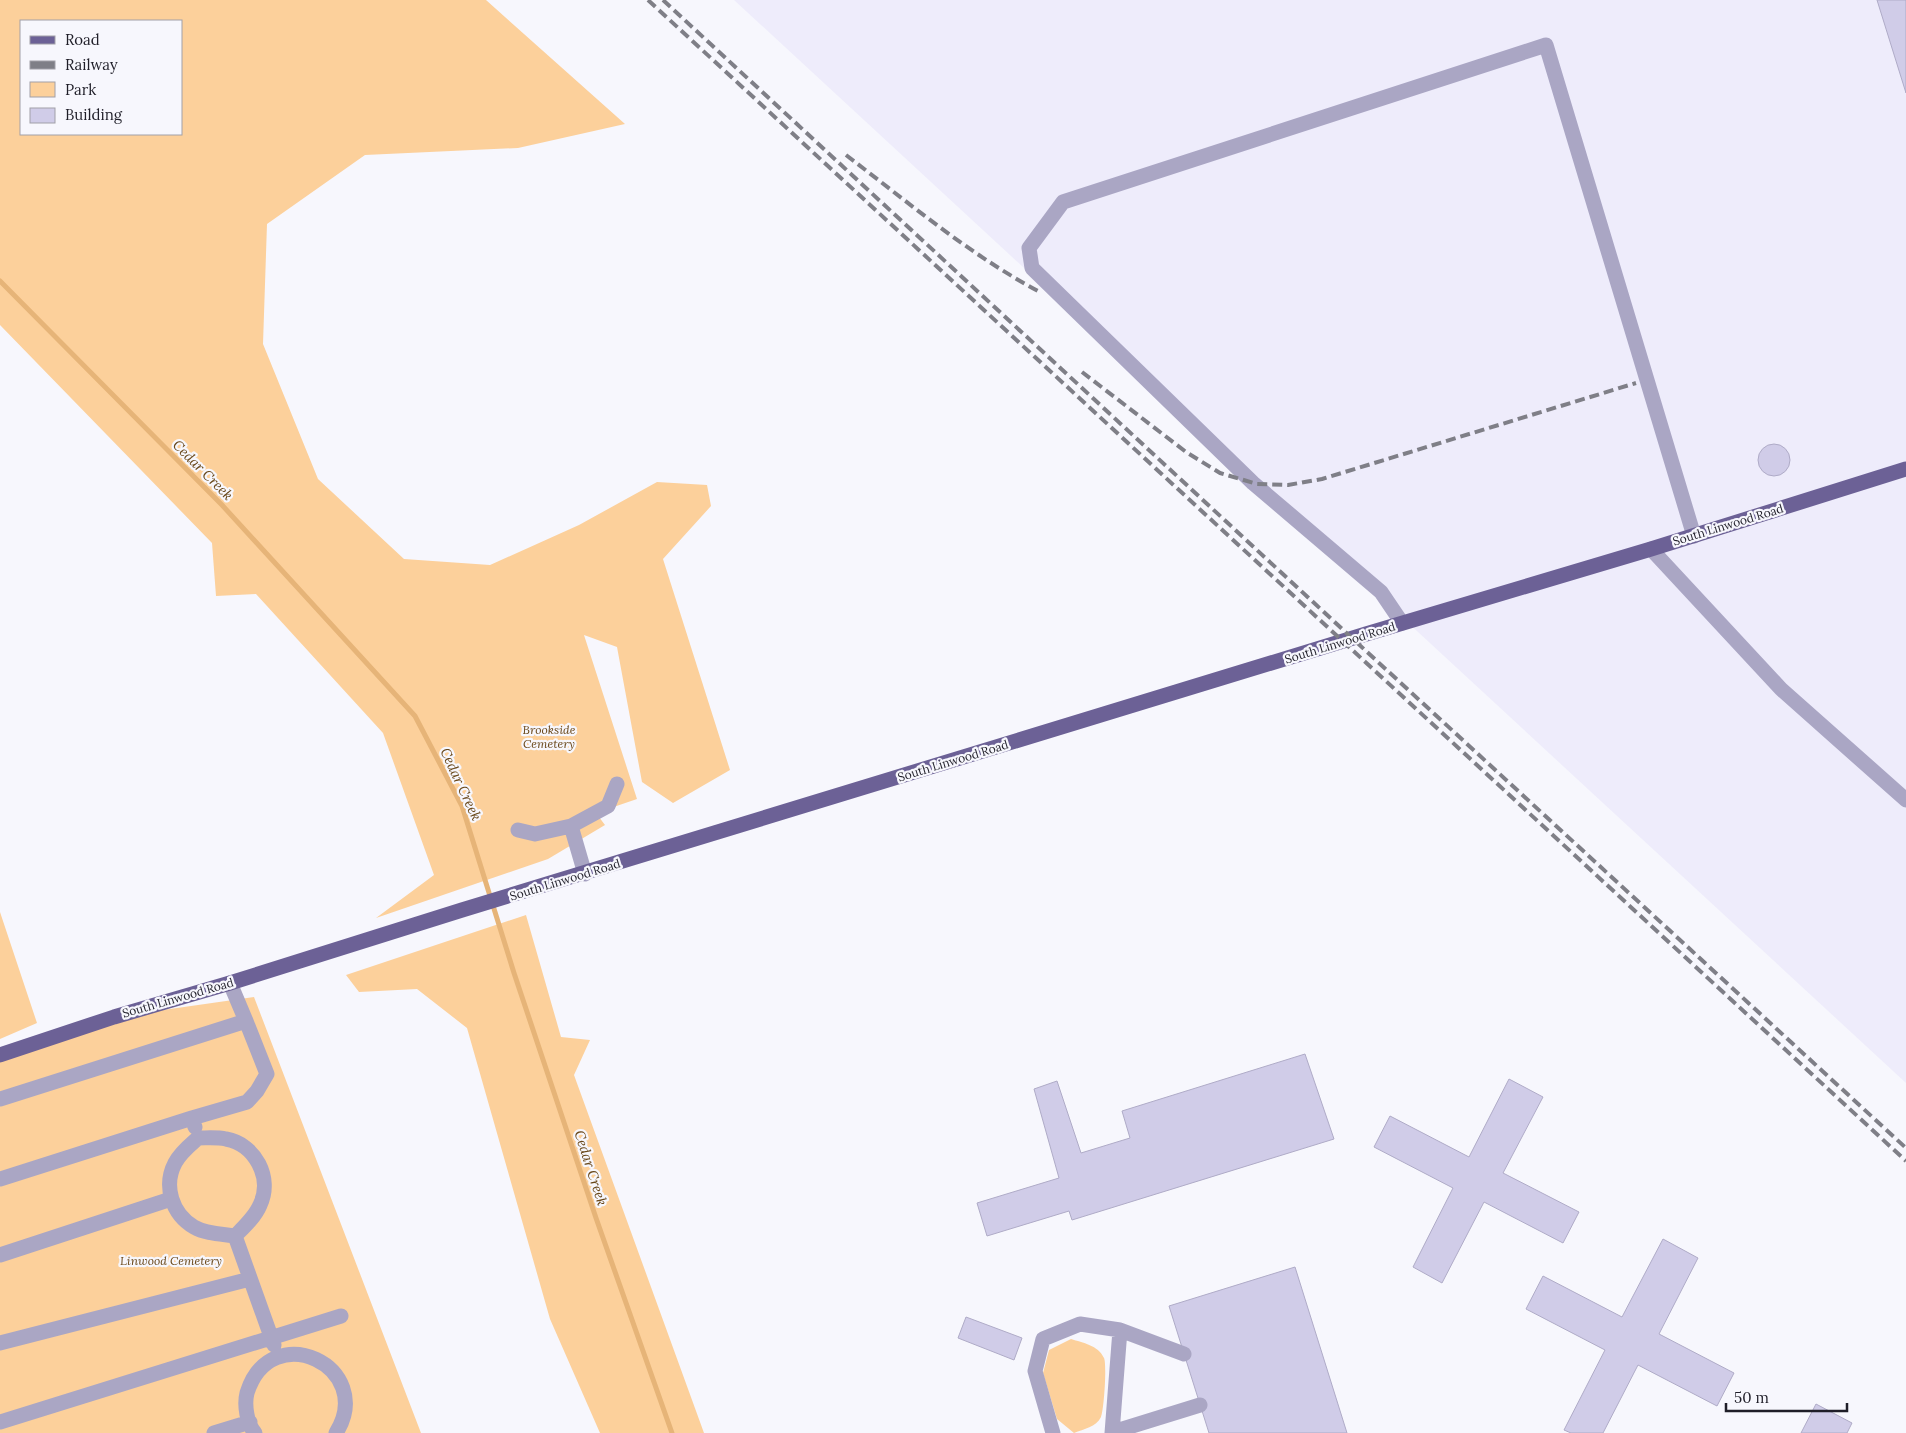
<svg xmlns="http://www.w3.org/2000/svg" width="1906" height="1433" viewBox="0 0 1906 1433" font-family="Lora,serif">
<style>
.built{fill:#eeecfb}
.green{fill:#fcd09b;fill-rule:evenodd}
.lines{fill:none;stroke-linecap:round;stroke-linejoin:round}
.stream{stroke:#e6b478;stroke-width:5}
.building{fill:#d0cce8;stroke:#afabc7}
.minor{stroke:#aaa6c4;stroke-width:15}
.major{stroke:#6c6196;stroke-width:15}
.rail{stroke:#7f7f87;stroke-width:4;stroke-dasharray:10 5;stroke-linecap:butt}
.labels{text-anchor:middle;stroke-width:4.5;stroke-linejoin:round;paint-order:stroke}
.street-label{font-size:12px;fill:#1f1e28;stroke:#f7f7fd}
.park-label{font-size:12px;font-style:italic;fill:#6a481a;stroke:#f7f7fd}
.water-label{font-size:14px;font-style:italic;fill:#69481a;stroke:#f7f7fd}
</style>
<rect width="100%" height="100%" fill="#f7f7fd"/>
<path class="built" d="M 734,0 L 1906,0 L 1906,1083 Z"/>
<path class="green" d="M 0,0 L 486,0 L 625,124 L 518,148 L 365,155 L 267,224 L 263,344 L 318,479 L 404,559 L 490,565 L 579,525 L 657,482 L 707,485 L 711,506 L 663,559 L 730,770 L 673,803 L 642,782 L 617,647 L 584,635 L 637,799 L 596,813 L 605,825 L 548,859 L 376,918 L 434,875 L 383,733 L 256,594 L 216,596 L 212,543 L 0,325 ZM 21,21 L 181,21 L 181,134 L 21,134 Z
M 0,912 L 37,1023 L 0,1039 Z
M 526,915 L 561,1037 L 590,1040 L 574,1075 L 704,1433 L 600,1433 L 550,1319 L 467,1028 L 417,989 L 359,992 L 346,975 Z
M 254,997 L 421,1433 L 0,1433 L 0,1055 L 114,1017 Z
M 1071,1339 C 1083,1343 1098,1345 1104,1358 C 1107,1364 1104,1410 1101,1417 C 1096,1427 1084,1429 1074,1433 L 1057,1419 L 1043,1373 L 1049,1350 Z"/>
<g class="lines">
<path class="stream" d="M 0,281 L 222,505 L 415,716 L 462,806 L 514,973 L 596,1218 L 672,1433"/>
</g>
<path class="building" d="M 1877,0 L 1906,0 L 1906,93 Z
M1758 460a16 16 0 1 1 32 0a16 16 0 1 1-32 0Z
M 1305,1054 L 1334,1139 L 1072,1220 L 1069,1211 L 987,1236 L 977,1203 L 1059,1178 L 1034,1089 L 1057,1081 L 1081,1153 L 1130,1138 L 1122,1111 Z
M 1509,1079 L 1543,1097 L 1503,1173 L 1579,1212 L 1563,1243 L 1484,1202 L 1442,1283 L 1413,1267 L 1453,1188 L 1374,1147 L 1390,1116 L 1469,1157 Z
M 1663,1239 L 1698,1258 L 1659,1334 L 1734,1373 L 1717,1406 L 1638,1365 L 1603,1433 L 1571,1433 L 1564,1430 L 1605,1350 L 1526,1309 L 1543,1276 L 1622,1317 Z
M 1295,1267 L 1347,1433 L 1209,1433 L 1169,1306 Z
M 966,1317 L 1022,1338 L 1014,1360 L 958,1338 Z
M 1816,1404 L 1852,1423 L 1847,1433 L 1801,1433 Z"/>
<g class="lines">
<path class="minor" d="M 1651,549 L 1781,689 L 1906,800
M 1402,623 L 1381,592 L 1253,483 L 1032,268 L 1029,248 L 1063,202 L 1546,45 L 1694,536
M 571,826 L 585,874
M 518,830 L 535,834 L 571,826 L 608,806 L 617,784
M 0,1099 L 246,1021 L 230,983
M 195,1127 L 192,1118 L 247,1102 L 257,1091 L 267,1074 L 246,1021
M 198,1138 C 207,1138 217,1137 226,1139 C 255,1144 273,1178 260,1205 C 255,1217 244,1227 235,1236 C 222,1234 206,1234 194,1227 C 172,1214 163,1186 175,1163 C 180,1153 190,1145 198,1138 Z
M 0,1179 L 192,1118
M 235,1236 L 274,1345
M 0,1255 L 171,1199
M 1120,1330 L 1184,1354
M 0,1343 L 250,1279
M 0,1422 L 341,1316
M 1113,1432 L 1200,1405
M 214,1433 L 250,1422
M 255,1433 C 247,1424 244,1405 247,1393 C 271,1316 377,1367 336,1433
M 1053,1433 L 1035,1371 L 1043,1339 L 1080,1324 L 1120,1330 L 1112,1433"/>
<path class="major" d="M 0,1055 L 114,1017 L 230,983 L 462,910 L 1366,634 L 1651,549 L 1906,469"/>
<path class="rail" d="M 648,0 L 1906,1161
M 663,0 L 1353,639 L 1906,1148
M 846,155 C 909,203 970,255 1040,292
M 1082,372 L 1186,452 L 1220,473 L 1257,484 L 1288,485 L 1322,479 L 1636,383"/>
</g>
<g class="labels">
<g class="street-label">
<text transform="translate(1728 525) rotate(-17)" y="4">South Linwood Road</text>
<text transform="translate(1340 643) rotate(-17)" y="4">South Linwood Road</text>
<text transform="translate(953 761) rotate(-17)" y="4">South Linwood Road</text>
<text transform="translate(565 880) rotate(-17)" y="4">South Linwood Road</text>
<text transform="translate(178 998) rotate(-16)" y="4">South Linwood Road</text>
</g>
<g class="park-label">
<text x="549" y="734">Brookside<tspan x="549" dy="14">Cemetery</tspan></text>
<text x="171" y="1265">Linwood Cemetery</text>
</g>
<g class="water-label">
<text transform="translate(203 470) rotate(45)" y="5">Cedar Creek</text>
<text transform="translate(461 784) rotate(65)" y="5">Cedar Creek</text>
<text transform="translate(591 1168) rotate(72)" y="5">Cedar Creek</text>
</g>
</g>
<rect x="20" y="20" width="162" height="115" fill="#f7f7fd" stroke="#a1a0a8"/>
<rect x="30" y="36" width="25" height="8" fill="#6c6196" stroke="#a1a0a8"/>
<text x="65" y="45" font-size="15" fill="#1f1e28">Road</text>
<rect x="30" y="61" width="25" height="8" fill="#7f7f87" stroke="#a1a0a8"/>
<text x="65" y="70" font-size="15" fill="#1f1e28">Railway</text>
<rect x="30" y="82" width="25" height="15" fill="#fcd09b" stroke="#a1a0a8"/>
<text x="65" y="95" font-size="15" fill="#1f1e28">Park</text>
<rect x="30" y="108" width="25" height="15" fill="#d0cce8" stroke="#a1a0a8"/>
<text x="65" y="120" font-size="15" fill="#1f1e28">Building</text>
<path d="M1726 1403v8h121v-8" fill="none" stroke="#1f1e28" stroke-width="2.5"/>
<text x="1734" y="1403" font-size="15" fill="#1f1e28" stroke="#f7f7fd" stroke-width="4" paint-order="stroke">50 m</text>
</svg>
